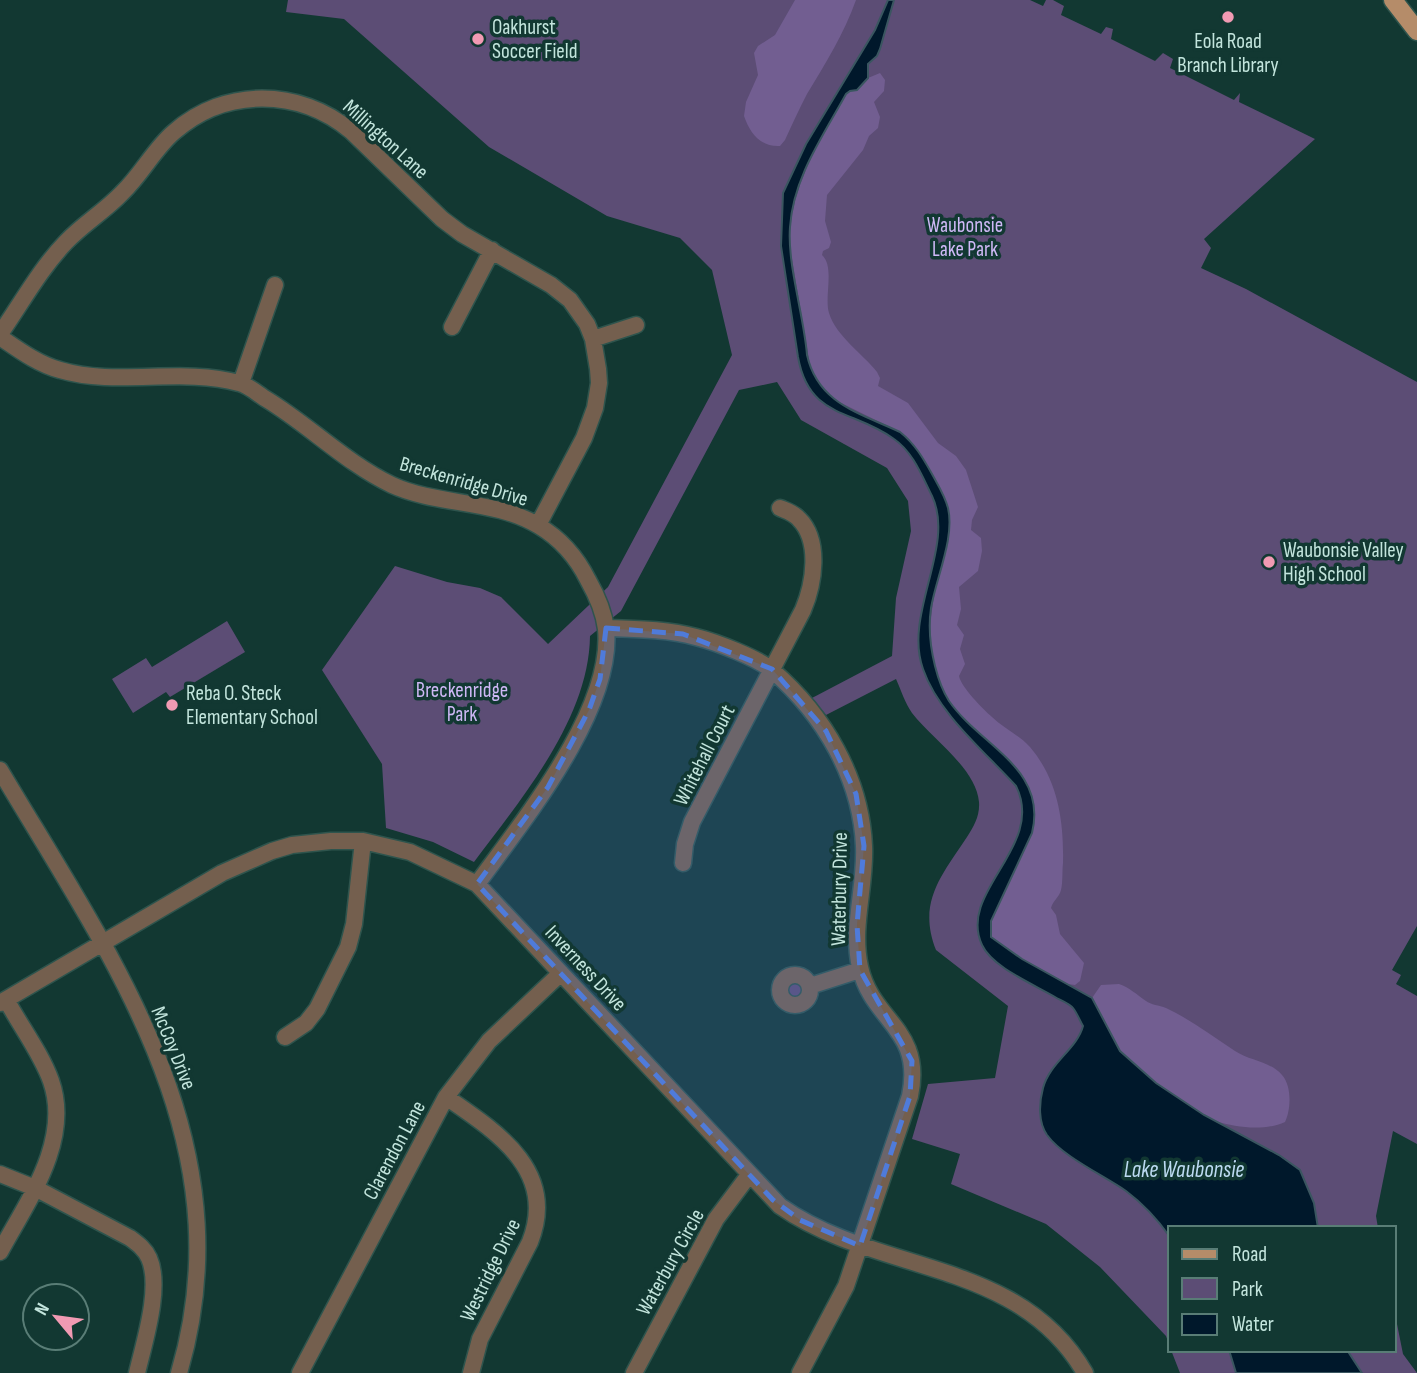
<svg xmlns="http://www.w3.org/2000/svg" width="1417" height="1373" viewBox="0 0 1417 1373" font-family="'Sofia Sans Condensed',sans-serif">
<style>
.green{fill:#5c4d75}
.forest{fill:#725e91}
.water{fill:#00182b;stroke:#3a5660;stroke-width:2}
.lines{fill:none;stroke-linecap:round;stroke-linejoin:round}
.minor-casing{stroke:#2e544d;stroke-width:19}
.major-casing{stroke:#2e544d;stroke-width:21}
.minor{stroke:#745f4e;stroke-width:16}
.major{stroke:#b58c69;stroke-width:18}
.marked{fill:#4f7bda;fill-opacity:0.2;stroke:#4f7bda;stroke-width:5;stroke-dasharray:14 9;stroke-linejoin:round}
.poi-dot{fill:#f19ab3;stroke:#123832;stroke-width:2.5}
.labels{text-anchor:middle;stroke-width:7;stroke-linejoin:round;paint-order:stroke}
.poi-label{font-size:21px;fill:#c3e5dd;stroke:#123832;text-anchor:start}
.street-label{font-size:21px;fill:#c3e5dd;stroke:#123832}
.park-label{font-size:21px;fill:#cfb8f6;stroke:#123832}
.water-label{font-size:23px;font-style:italic;fill:#bddbf2;stroke:#123832}
</style>
<rect width="100%" height="100%" fill="#123832"/>
<path class="green" d="M 288,0 L 1030,0 L 1043,6 L 1046,0 L 1053,0 L 1064,6 L 1061,15 L 1101,34 L 1106,27 L 1113,29 L 1111,39 L 1155,61 L 1163,53 L 1173,59 L 1170,68 L 1234,100 L 1240,93 L 1239,102 L 1315,139 L 1204,239 L 1211,248 L 1201,268 L 1246,289 L 1417,382 L 1417,926 L 1392,970 L 1401,975 L 1396,984 L 1417,996 L 1417,1144 L 1393,1131 L 1376,1216 L 1378,1228 L 1170,1228 L 1170,1347 L 1166,1336 L 1100,1267 L 1046,1224 L 951,1184 L 960,1154 L 912,1139 L 928,1084 L 995,1078 L 1008,1006 L 936,950 C 917,902 942,875 967,837 C 974,826 980,816 979,802 C 976,768 932,739 912,713 C 905,703 901,690 896,679 L 826,715 L 812,698 L 892,656 L 896,598 L 911,531 L 908,501 L 887,468 L 801,420 L 777,382 L 739,390 L 621,611 L 590,636 C 589,719 521,799 474,862 L 433,842 L 386,828 L 382,764 L 322,670 L 395,566 L 447,582 L 480,588 L 501,597 L 548,644 L 608,587 L 732,355 L 712,270 L 680,238 L 607,216 L 489,147 L 344,19 L 286,12 Z
M 227,621 L 245,652 L 170,697 L 166,692 L 133,713 L 112,679 L 146,658 L 152,667 Z
M786 990a8 8 0 1 1 16 0a8 8 0 1 1-16 0Z
M 1394,1309 L 1403,1354 L 1417,1373 L 1180,1373 L 1171,1350 L 1394,1350 Z"/>
<path class="forest" d="M 795,0 L 856,0 C 844,34 825,64 807,94 C 799,109 792,125 785,140 L 780,146 C 760,147 750,133 744,116 L 746,102 L 758,75 L 754,53 L 758,46 L 775,35 Z
M 880,73 L 885,80 L 884,91 L 874,102 L 880,117 L 878,128 L 869,136 L 863,150 L 827,195 L 825,221 L 831,242 L 829,248 L 823,251 L 822,255 C 835,267 824,296 829,313 C 836,336 863,354 877,372 L 880,378 L 878,386 L 908,403 L 938,443 L 956,456 L 966,470 L 978,507 L 972,520 L 971,530 L 981,538 L 982,551 L 978,571 L 959,587 L 961,609 L 957,625 L 964,635 L 960,649 L 965,664 L 959,676 C 961,687 983,709 992,717 C 1003,728 1019,735 1030,747 C 1058,780 1064,821 1063,863 C 1062,872 1063,882 1061,890 C 1059,898 1053,900 1051,908 L 1056,915 L 1060,934 L 1084,963 L 1080,981 L 1075,985 L 1068,984 L 1022,959 L 997,942 L 991,937 L 989,931 L 991,921 L 1032,833 C 1049,764 975,746 947,697 C 922,656 930,612 940,568 C 943,558 950,542 948,532 C 947,524 941,515 938,508 C 928,485 919,462 909,439 L 900,432 L 833,399 L 823,391 L 811,371 L 790,247 C 788,189 819,143 846,94 L 850,91 L 857,90 L 868,78 Z
M 1119,984 C 1130,988 1136,994 1146,1001 C 1151,1005 1159,1005 1166,1008 C 1190,1019 1212,1036 1235,1051 C 1250,1061 1270,1061 1282,1075 C 1292,1086 1291,1110 1285,1122 C 1265,1131 1237,1128 1216,1121 C 1198,1116 1136,1070 1123,1055 C 1111,1040 1103,1015 1092,998 L 1101,985 Z"/>
<path class="water" d="M 888,0 L 894,0 L 880,49 L 877,56 L 868,64 L 868,78 L 857,90 L 850,91 L 846,94 C 823,136 793,178 790,227 C 787,264 804,316 807,355 C 818,404 860,413 900,432 C 915,444 923,458 932,474 C 938,485 945,496 948,508 C 955,538 936,578 931,608 C 928,628 930,646 935,666 C 938,678 942,690 949,701 C 980,746 1048,768 1032,833 L 991,921 L 991,937 L 1022,959 L 1092,998 L 1120,1051 L 1156,1083 L 1204,1115 L 1279,1155 L 1300,1170 L 1314,1203 L 1318,1228 L 1170,1228 L 1170,1237 C 1158,1220 1142,1203 1126,1191 C 1103,1175 1063,1157 1047,1135 C 1038,1122 1039,1103 1043,1088 C 1050,1062 1077,1049 1083,1026 C 1080,1021 1077,1013 1073,1008 C 1069,1003 1060,1000 1055,997 C 1033,984 992,967 982,945 C 957,891 1046,847 1016,786 C 984,751 938,713 923,669 C 903,614 956,546 932,496 C 922,476 913,452 894,439 C 853,409 809,419 798,357 L 781,246 L 783,193 L 806,144 L 875,30 Z
M 1229,1350 L 1347,1350 L 1362,1373 L 1236,1373 Z"/>
<g class="lines">
<defs>
<path id="minor" d="M 452,327 L 492,250
M 0,334 C 21,304 40,269 66,242 C 83,224 105,211 122,193 C 142,174 154,149 174,132 C 225,87 299,88 351,131 L 442,219 L 462,234 L 551,285 L 570,300 L 587,324 L 593,339 L 598,369 L 599,383 L 595,408 L 584,438 L 538,525
M 0,337 C 19,350 38,364 60,370 C 117,387 181,367 239,383 C 248,385 258,394 266,399 C 309,425 346,463 392,485 C 438,506 495,499 539,526 C 561,539 577,558 588,580 C 596,594 604,613 606,629 C 614,710 522,822 477,884
M 593,339 L 636,325
M 241,383 L 275,285
M 606,628 C 636,629 666,629 696,637 C 716,642 758,658 773,671 C 824,715 861,778 864,846 C 866,887 851,926 860,967 C 872,1022 924,1028 910,1096 L 846,1286 L 800,1373
M 0,770 C 112,959 247,1142 179,1373
M 683,863 L 685,844 L 692,822 L 803,610 C 814,584 821,541 799,519 C 794,513 787,511 780,508
M780 990a15 15 0 1 1 30 0a15 15 0 1 1-30 0Z
M 810,986 L 860,970
M 0,1003 L 222,873 L 272,851 L 292,845 L 331,841 L 363,841 L 410,852 L 477,884 L 780,1206 C 878,1275 1019,1258 1085,1373
M 285,1037 L 306,1023 L 317,1009 L 348,947 L 354,924 L 363,841
M 446,1097 C 497,1132 558,1171 530,1242 L 480,1339 L 471,1373
M 0,1174 L 35,1188 L 130,1238 C 138,1244 145,1249 149,1258 C 162,1287 144,1343 137,1373
M 0,1252 C 27,1202 72,1141 51,1081 C 41,1053 21,1027 7,1001
M 300,1373 L 446,1097 L 489,1041 L 561,973
M 634,1373 L 716,1219 L 749,1175"/>
<path id="major" d="M 1393,0 L 1417,31"/>
</defs>
<use href="#minor" class="minor-casing"/>
<use href="#major" class="major-casing"/>
<use href="#minor" class="minor"/>
<use href="#major" class="major"/>
</g>
<path class="marked" d="M 606,628 L 683,634 L 772,669 L 826,731 L 856,794 L 864,846 L 857,925 L 860,970 L 912,1061 L 910,1096 L 860,1246 L 800,1220 L 773,1200 L 477,884 L 548,787 L 589,710 L 600,679 Z"/>
<g class="poi-dot">
<circle cx="1228" cy="17" r="7"/>
<circle cx="478" cy="39" r="7"/>
<circle cx="1269" cy="562" r="7"/>
<circle cx="172" cy="705" r="7"/>
</g>
<g class="labels">
<g class="poi-label">
<text x="492" y="34">Oakhurst<tspan x="492" dy="24">Soccer Field</tspan></text>
<text x="1228" y="48" text-anchor="middle">Eola Road<tspan x="1228" dy="24">Branch Library</tspan></text>
<text x="1283" y="557">Waubonsie Valley<tspan x="1283" dy="24">High School</tspan></text>
<text x="186" y="700">Reba O. Steck<tspan x="186" dy="24">Elementary School</tspan></text>
</g>
<g class="street-label">
<text transform="translate(386 139) rotate(42)" y="7">Millington Lane</text>
<text transform="translate(464 481) rotate(16)" y="7">Breckenridge Drive</text>
<text transform="translate(704 755) rotate(-63)" y="7">Whitehall Court</text>
<text transform="translate(839 889) rotate(-89)" y="7">Waterbury Drive</text>
<text transform="translate(586 968) rotate(47)" y="7">Inverness Drive</text>
<text transform="translate(174 1048) rotate(68)" y="7">McCoy Drive</text>
<text transform="translate(394 1150) rotate(-62)" y="7">Clarendon Lane</text>
<text transform="translate(670 1262) rotate(-61)" y="7">Waterbury Circle</text>
<text transform="translate(490 1270) rotate(-64)" y="7">Westridge Drive</text>
</g>
<g class="park-label">
<text x="965" y="232">Waubonsie<tspan x="965" dy="24">Lake Park</tspan></text>
<text x="462" y="697">Breckenridge<tspan x="462" dy="24">Park</tspan></text>
</g>
<g class="water-label">
<text x="1184" y="1177">Lake Waubonsie</text>
</g>
</g>
<rect x="1168" y="1226" width="228" height="126" fill="#123832" stroke="#597d76" stroke-width="2"/>
<rect x="1182" y="1249" width="35" height="10" fill="#b58c69" stroke="#597d76" stroke-width="2"/>
<text x="1232" y="1261" font-size="21" fill="#c3e5dd">Road</text>
<rect x="1182" y="1278" width="35" height="21" fill="#5c4d75" stroke="#597d76" stroke-width="2"/>
<text x="1232" y="1296" font-size="21" fill="#c3e5dd">Park</text>
<rect x="1182" y="1314" width="35" height="21" fill="#00182b" stroke="#597d76" stroke-width="2"/>
<text x="1232" y="1331" font-size="21" fill="#c3e5dd">Water</text>
<g transform="translate(56 1317) rotate(299)"><circle r="33" fill="#123832" stroke="#597d76" stroke-width="2"/>
<path d="M0-5L12 26L0 18L-12 26Z" fill="#f19ab3"/>
<text y="-10" font-size="19" font-weight="bold" text-anchor="middle" fill="#c3e5dd">N</text>
</g>
</svg>
